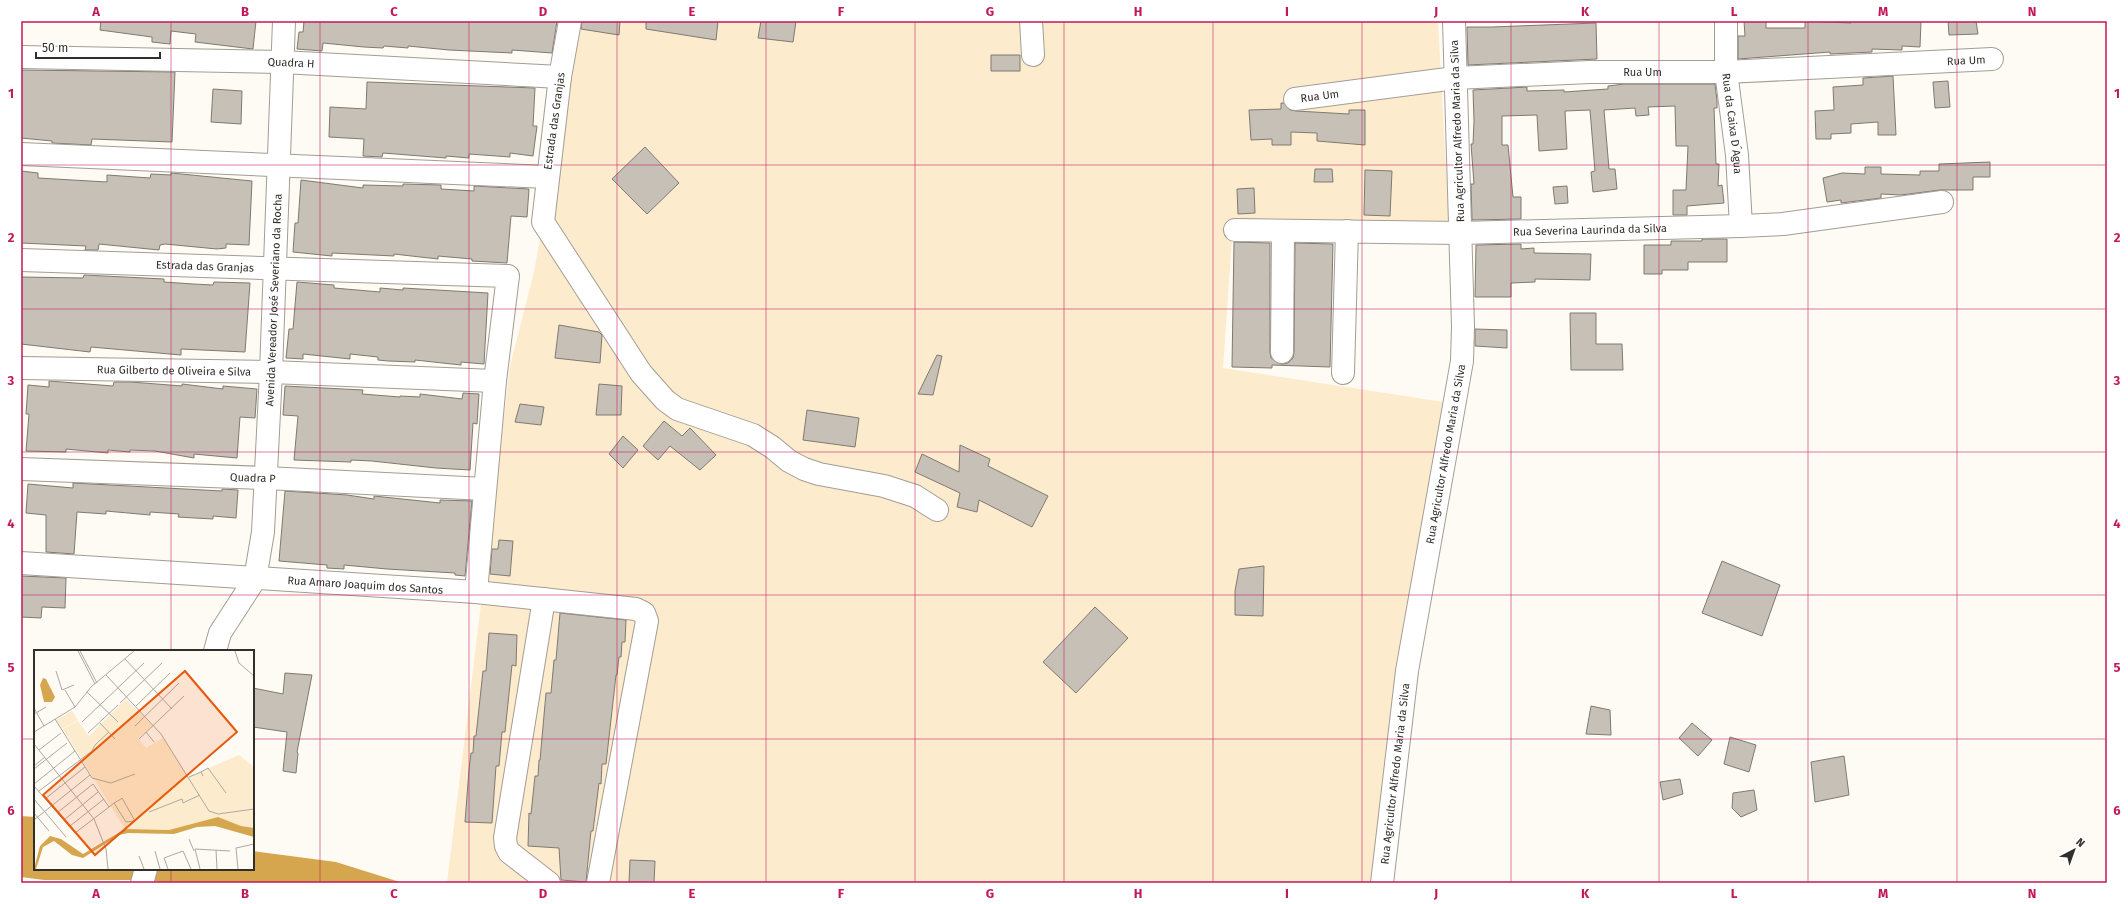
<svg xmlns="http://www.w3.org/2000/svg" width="2128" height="904" viewBox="0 0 2128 904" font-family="'Fira Sans',sans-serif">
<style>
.green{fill:#fdebcd}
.water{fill:#d5a64e}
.building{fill:#c6c0b6;stroke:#7f7a71}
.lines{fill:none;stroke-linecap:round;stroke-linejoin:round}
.minor-casing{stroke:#a39d94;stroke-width:24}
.minor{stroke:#fff;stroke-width:22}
.grid{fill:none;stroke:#c2185b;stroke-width:1;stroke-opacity:0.55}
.labels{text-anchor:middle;stroke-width:3;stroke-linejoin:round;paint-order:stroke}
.street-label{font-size:11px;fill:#312f2b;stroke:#fff}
.inset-road{fill:none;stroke:#aca9a4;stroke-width:1}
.view{fill:#e8590c;fill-opacity:0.15;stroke:#e8590c;stroke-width:2}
.inset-edge{fill:none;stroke:#312f2b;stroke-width:2}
.neatline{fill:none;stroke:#c2185b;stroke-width:1.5}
.grid-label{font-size:13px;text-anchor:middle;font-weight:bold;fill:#c2185b}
</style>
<rect width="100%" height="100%" fill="#fefbf4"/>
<path class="green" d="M 579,21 L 1438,21 L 1449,222 L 1233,224 L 1223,368 L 1444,402 L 1393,714 L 1371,883 L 447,883 L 510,366 L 534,272 Z"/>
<path class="water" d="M 21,816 L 35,817 L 35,869 L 253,869 L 253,851 L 336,862 L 403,883 L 164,883 L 150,880 L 44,880 L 21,877 Z"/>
<path class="building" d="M 101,21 L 256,21 L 253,49 L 195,42 L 196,34 L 171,31 L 170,44 L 152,42 L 152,37 L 100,30 Z
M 304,21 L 557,21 L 552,53 L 512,50 L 512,53 L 449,50 L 408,46 L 408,48 L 384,46 L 383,48 L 364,47 L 323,43 L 322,51 L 297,49 L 299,32 L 303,32 Z
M 582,21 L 620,21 L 619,35 L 581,29 Z
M 646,21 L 718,21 L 716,40 L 646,29 Z
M 761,21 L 796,21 L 793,42 L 758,38 Z
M 1744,21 L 1766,21 L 1766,28 L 1805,28 L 1805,21 L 1851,23 L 1851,21 L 1921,21 L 1920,47 L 1902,46 L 1902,50 L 1872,49 L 1872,52 L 1830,54 L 1830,52 L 1738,59 L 1738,36 L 1745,36 Z
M 1948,21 L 1976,21 L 1978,34 L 1949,35 Z
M 1596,23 L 1597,59 L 1468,65 L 1467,27 L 1492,27 Z
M 991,55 L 1020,55 L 1020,71 L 991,71 Z
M 21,70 L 175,72 L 172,142 L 92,139 L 91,145 L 52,143 L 52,141 L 21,138 Z
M 1893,76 L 1896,135 L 1878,135 L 1878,122 L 1851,124 L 1851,133 L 1831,134 L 1831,139 L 1816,139 L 1815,111 L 1834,110 L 1833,87 L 1863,85 L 1863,78 Z
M 1948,81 L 1950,107 L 1935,108 L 1933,82 Z
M 367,82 L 535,88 L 533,126 L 537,126 L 533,156 L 510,153 L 510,157 L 469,154 L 469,158 L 446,156 L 446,158 L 383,153 L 382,157 L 363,156 L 364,139 L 329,137 L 330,107 L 366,109 Z
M 1624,84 L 1715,84 L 1717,101 L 1717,108 L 1714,108 L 1716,164 L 1719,164 L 1718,186 L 1722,185 L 1724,203 L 1687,206 L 1687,215 L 1673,215 L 1673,190 L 1686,190 L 1688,146 L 1676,146 L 1675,106 L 1648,107 L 1649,115 L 1636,116 L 1635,108 L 1604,110 L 1609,169 L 1615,169 L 1617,189 L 1593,192 L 1591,172 L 1595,171 L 1590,110 L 1565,111 L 1567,149 L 1539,151 L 1537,115 L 1502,116 L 1502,145 L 1508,145 L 1513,197 L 1521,197 L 1521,219 L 1472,220 L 1471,184 L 1474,184 L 1471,144 L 1473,144 L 1474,121 L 1473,90 L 1527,87 L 1527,91 L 1564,90 L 1564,92 L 1608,89 L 1608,86 Z
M 213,89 L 242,91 L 241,124 L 211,122 Z
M 1281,103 L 1284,103 L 1290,110 L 1296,111 L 1349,114 L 1349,110 L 1365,110 L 1365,145 L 1317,141 L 1317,133 L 1291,132 L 1291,145 L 1272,145 L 1272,139 L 1251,140 L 1249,110 L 1281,109 Z
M 645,147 L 679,183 L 647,214 L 612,179 Z
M 1990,162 L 1990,177 L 1973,177 L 1973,190 L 1940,190 L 1901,195 L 1881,194 L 1881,198 L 1841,203 L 1841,200 L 1827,202 L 1823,178 L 1842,173 L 1865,174 L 1865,167 L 1881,167 L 1881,174 L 1920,175 L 1920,171 L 1939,171 L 1939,164 Z
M 1315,169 L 1332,169 L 1333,182 L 1314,182 Z
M 1365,170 L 1392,171 L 1390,216 L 1364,215 Z
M 21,171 L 38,173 L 38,178 L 107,182 L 107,175 L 150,178 L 151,174 L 171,175 L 171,173 L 252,181 L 249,245 L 226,244 L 226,248 L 217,249 L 165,244 L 160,245 L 159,250 L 99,244 L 98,250 L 85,250 L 86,246 L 21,243 Z
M 301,180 L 363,188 L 363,185 L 403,186 L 403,184 L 441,185 L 441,189 L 474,191 L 474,186 L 529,189 L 527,217 L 511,216 L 507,263 L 472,261 L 472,259 L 438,256 L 438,259 L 394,254 L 394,256 L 332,253 L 332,256 L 293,252 L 295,223 L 298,223 Z
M 1567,186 L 1568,203 L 1555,204 L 1553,187 Z
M 1254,188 L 1255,213 L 1238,214 L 1237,189 Z
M 1702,239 L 1727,239 L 1727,262 L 1688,262 L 1688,270 L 1662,270 L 1662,274 L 1644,274 L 1644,245 L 1671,245 L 1671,241 L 1702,241 Z
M 1234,242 L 1270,243 L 1270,352 L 1271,358 L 1282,364 L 1288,363 L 1293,358 L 1294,352 L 1295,243 L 1333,244 L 1330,367 L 1272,365 L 1272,368 L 1232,367 Z
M 1521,244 L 1521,249 L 1534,248 L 1534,253 L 1591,254 L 1590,280 L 1535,279 L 1535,282 L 1511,283 L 1511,297 L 1475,297 L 1476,245 Z
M 84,275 L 164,279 L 164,282 L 193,284 L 213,285 L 214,282 L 250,283 L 245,352 L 181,349 L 181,355 L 91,347 L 90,352 L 21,344 L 21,277 L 83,278 Z
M 297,282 L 334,285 L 334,288 L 380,292 L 380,288 L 403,290 L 403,288 L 488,293 L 484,364 L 461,362 L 461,365 L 415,360 L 415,362 L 388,361 L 378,360 L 378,357 L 350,354 L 350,359 L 303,354 L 303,359 L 286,358 L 289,329 L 293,329 Z
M 1570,313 L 1596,313 L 1596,344 L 1622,344 L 1623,370 L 1571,370 Z
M 559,325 L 599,332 L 602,335 L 600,363 L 555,358 Z
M 1475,329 L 1507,330 L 1507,348 L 1475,346 Z
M 937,355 L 942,356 L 933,395 L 918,394 Z
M 49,381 L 113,386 L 114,382 L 131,382 L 182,386 L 182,384 L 223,389 L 223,386 L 257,389 L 255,418 L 240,417 L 237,458 L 194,454 L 194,458 L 155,451 L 130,450 L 130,452 L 108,450 L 108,453 L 66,449 L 66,452 L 26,451 L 29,414 L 26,414 L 28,385 L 49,387 Z
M 599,384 L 622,386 L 621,415 L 596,415 Z
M 285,386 L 363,390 L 362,394 L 400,397 L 400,396 L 420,397 L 420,394 L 462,399 L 463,393 L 479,394 L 477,424 L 473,423 L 470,470 L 436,468 L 372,461 L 351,460 L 351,462 L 294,460 L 298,416 L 283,415 Z
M 520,404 L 544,407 L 541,425 L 515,422 Z
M 807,410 L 859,418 L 855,447 L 803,440 Z
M 664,421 L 682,436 L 690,428 L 716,455 L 700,470 L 670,446 L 658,460 L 643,446 Z
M 623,436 L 638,450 L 623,468 L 609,454 Z
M 960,445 L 990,459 L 988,466 L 1048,496 L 1032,527 L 979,500 L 977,512 L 957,507 L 960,493 L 915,472 L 922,454 L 959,472 Z
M 73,483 L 222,491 L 222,489 L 238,490 L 236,518 L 213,516 L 213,519 L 195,518 L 178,517 L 179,514 L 150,512 L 150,515 L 106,511 L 106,514 L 77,512 L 74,554 L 46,552 L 46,515 L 26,513 L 28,484 L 73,488 Z
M 285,491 L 347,495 L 374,499 L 374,496 L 440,503 L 440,500 L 472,501 L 465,576 L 455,575 L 455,573 L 387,569 L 344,565 L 344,569 L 327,568 L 327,565 L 279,561 Z
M 499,540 L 513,541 L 510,576 L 490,574 L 492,549 L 498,549 Z
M 1722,561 L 1780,585 L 1762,636 L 1702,613 Z
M 1264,566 L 1263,616 L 1235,615 L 1235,591 L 1239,569 Z
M 21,576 L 66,578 L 65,608 L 42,607 L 41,618 L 21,617 Z
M 1095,607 L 1128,638 L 1076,693 L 1043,662 Z
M 560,613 L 626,620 L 625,642 L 622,642 L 621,657 L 619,657 L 617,675 L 616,675 L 606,764 L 602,764 L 601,784 L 599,783 L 593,831 L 591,831 L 586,882 L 561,880 L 559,848 L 528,846 L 529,813 L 531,814 L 535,776 L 538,776 L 539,760 L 540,760 L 546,693 L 551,693 L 554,660 L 556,660 Z
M 489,633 L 517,635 L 516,666 L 512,665 L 505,732 L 502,732 L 499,766 L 496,766 L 492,823 L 465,822 L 469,770 L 471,753 L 473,753 L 474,736 L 476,736 L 483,671 L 486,671 Z
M 285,673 L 312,675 L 297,752 L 298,753 L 296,773 L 283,771 L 287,732 L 253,727 L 253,688 L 283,694 Z
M 1591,706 L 1610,710 L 1611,735 L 1586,734 Z
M 1692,723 L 1712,740 L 1698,756 L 1679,738 Z
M 1730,737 L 1756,745 L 1749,772 L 1724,764 Z
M 1844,756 L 1849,795 L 1815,802 L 1811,762 Z
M 1680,779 L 1683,794 L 1663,800 L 1660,782 Z
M 1754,790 L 1757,810 L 1741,817 L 1732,808 L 1733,793 Z
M 630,860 L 655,861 L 654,883 L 629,883 Z"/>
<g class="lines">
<defs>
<g id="minor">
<path d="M 570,21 L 560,77 L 543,222 L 641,373 L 665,400 L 677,409 L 753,435 L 772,447 L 789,461 L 804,469 L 819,474 L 884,486 L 915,496 L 937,510"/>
<path d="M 1031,21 L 1033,55"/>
<path id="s1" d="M 1726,21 L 1726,72 L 1737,155 L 1741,226"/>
<path id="s2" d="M 21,57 L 282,62 L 560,77"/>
<path id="s3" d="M 1295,99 L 1455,78 L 1590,72 L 1726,72 L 1992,59"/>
<path d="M 21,154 L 547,177"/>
<path id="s4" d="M 1235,230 L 1460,233 L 1741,226 L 1783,224 L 1942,202"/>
<path id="s5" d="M 21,260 L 508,276 L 495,381 L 476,592"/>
<path d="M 1282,352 L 1283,231"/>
<path id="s6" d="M 21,368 L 271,372 L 495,381"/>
<path d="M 1343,373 L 1347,231"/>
<path id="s7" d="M 21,469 L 266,478 L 485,489"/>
<path id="s8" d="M 21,563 L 476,592 L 636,609 L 644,613 L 647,621 L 598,883"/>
<path d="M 544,599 L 505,838 L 506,846 L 509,852 L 549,883"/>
<path id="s9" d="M 215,651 L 220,633 L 255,579 L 263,532 L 271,372 L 284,21"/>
<path d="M 142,883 L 146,869"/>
<path id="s10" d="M 1382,883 L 1407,671 L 1462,361 L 1463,326 L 1454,21"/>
</g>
</defs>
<use href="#minor" class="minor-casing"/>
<use href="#minor" class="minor"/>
</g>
<path class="grid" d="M 171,21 L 171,651M 320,21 L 320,883M 469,21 L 469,883M 617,21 L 617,883M 766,21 L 766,883M 915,21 L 915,883M 1064,21 L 1064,883M 1213,21 L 1213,883M 1362,21 L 1362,883M 1511,21 L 1511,883M 1659,21 L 1659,883M 1808,21 L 1808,883M 1957,21 L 1957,883M 21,165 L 2107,165M 21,309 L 2107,309M 21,452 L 2107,452M 21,595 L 2107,595M 21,739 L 35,739M 253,739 L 2107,739M 171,869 L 171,883"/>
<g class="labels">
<g class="street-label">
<text dy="4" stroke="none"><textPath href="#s3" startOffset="673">Rua Um</textPath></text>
<text dy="4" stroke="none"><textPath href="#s2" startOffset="270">Quadra H</textPath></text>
<text dy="4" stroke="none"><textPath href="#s3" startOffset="349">Rua Um</textPath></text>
<text dy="4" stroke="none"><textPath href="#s3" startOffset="25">Rua Um</textPath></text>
<text transform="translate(554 121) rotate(-82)" y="4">Estrada das Granjas</text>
<text dy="4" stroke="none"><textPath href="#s1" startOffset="103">Rua da Caixa D´Agua</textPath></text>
<text transform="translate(1457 131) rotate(-92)" y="4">Rua Agricultor Alfredo Maria da Silva</text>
<text dy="4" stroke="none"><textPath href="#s4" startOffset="355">Rua Severina Laurinda da Silva</textPath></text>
<text dy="4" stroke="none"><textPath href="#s5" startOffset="184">Estrada das Granjas</textPath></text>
<text dy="4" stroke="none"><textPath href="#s9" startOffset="363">Avenida Vereador José Severiano da Rocha</textPath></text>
<text dy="4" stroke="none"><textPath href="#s6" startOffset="153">Rua Gilberto de Oliveira e Silva</textPath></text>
<text dy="4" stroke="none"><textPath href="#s10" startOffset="434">Rua Agricultor Alfredo Maria da Silva</textPath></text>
<text dy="4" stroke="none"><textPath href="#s7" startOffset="232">Quadra P</textPath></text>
<text dy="4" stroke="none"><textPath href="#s8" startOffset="345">Rua Amaro Joaquim dos Santos</textPath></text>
<text dy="4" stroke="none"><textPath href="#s10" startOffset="110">Rua Agricultor Alfredo Maria da Silva</textPath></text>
</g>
</g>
<g transform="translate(34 650)">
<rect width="220" height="220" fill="#fefbf4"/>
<path d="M 92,49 L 119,76 L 104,88 L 112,98 L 129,88 L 154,127 L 205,105 L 220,117 L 220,178 L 207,176 L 184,167 L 135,180 L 91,179 L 29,79 L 44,71 L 55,86 ZM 38,61 L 44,70 L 28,79 L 22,70 Z" fill="#fdebcd"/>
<path d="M 9,28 L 12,29 L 21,47 L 18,52 L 10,52 L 6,35 ZM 184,167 L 207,176 L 220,178 L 220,187 L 181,176 L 163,177 L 140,184 L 94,183 L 85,185 L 49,208 L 38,205 L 20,191 L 9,197 L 2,219 L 0,219 L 6,196 L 16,186 L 27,189 L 49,204 L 91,179 L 135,180 Z" fill="#d5a64e"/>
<path class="inset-road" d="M 44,1 L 61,34M 46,1 L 63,33M 201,1 L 205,13 L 220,26M 91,9 L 138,59M 22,21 L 28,40 L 40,35M 72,25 L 127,84 L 175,161 L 184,164 L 220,159M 31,40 L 41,57M 53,42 L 84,72M 86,53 L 128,13M 102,56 L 136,23M 0,58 L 10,76M 0,64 L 12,57M 21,69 L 58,128 L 77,133 L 101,124M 48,72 L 110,13M 66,73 L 81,89M 101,76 L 145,33M 0,82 L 41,57 L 57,37 L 100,1M 112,82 L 120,92M 54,83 L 84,55M 105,89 L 150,46M 0,94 L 60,169 L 72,199 L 74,219M 5,100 L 27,83M 0,116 L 11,107M 0,119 L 33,93M 169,126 L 167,122 L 174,118 L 192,143M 155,127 L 167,122M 0,134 L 41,101M 0,136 L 41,183 L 75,157 L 80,153 L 87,149 L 88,148 L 101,171 L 92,172 L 80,153M 5,141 L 58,101 L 61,95 L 75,82M 0,149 L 32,187M 11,149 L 51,117M 115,162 L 148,149 L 149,153 L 153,151 L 166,145M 0,163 L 15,181M 23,163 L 59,134 L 75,157M 0,170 L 56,125M 30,170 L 64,142M 36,176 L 70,149M 155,189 L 160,201M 182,200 L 183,219M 121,201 L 126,219M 105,206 L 110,219M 134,219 L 130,208 L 149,201 L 157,219M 166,219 L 161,199 L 196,201M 204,219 L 202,198 L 220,194"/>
<path class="view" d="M 151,21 L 203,82 L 61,205 L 9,145 Z"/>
<rect width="220" height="220" class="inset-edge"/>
</g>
<rect width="2128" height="904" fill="none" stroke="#ffffff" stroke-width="44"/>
<g transform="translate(2074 850) rotate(41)" stroke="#ffffff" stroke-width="3" paint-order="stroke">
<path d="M0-3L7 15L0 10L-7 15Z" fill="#312f2b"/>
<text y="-6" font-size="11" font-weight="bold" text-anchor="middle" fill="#312f2b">N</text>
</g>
<path d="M36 52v6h124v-6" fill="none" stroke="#312f2b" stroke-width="2"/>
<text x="42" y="52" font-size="12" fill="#312f2b" stroke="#ffffff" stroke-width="3" paint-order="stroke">50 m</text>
<rect x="22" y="22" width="2084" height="860" class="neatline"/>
<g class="grid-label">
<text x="96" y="16">A</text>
<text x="245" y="16">B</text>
<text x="394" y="16">C</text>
<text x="543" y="16">D</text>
<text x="692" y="16">E</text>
<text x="841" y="16">F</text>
<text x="990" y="16">G</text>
<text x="1138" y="16">H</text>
<text x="1287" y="16">I</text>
<text x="1436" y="16">J</text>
<text x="1585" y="16">K</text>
<text x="1734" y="16">L</text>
<text x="1883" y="16">M</text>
<text x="2032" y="16">N</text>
<text x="11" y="98">1</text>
<text x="2117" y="98">1</text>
<text x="11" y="242">2</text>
<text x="2117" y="242">2</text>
<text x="11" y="385">3</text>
<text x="2117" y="385">3</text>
<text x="11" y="528">4</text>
<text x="2117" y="528">4</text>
<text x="11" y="672">5</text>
<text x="2117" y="672">5</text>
<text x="11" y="815">6</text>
<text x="2117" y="815">6</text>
<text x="96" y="898">A</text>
<text x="245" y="898">B</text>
<text x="394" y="898">C</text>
<text x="543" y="898">D</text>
<text x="692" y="898">E</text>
<text x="841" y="898">F</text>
<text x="990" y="898">G</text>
<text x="1138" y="898">H</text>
<text x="1287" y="898">I</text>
<text x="1436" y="898">J</text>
<text x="1585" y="898">K</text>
<text x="1734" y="898">L</text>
<text x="1883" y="898">M</text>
<text x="2032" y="898">N</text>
</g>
</svg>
